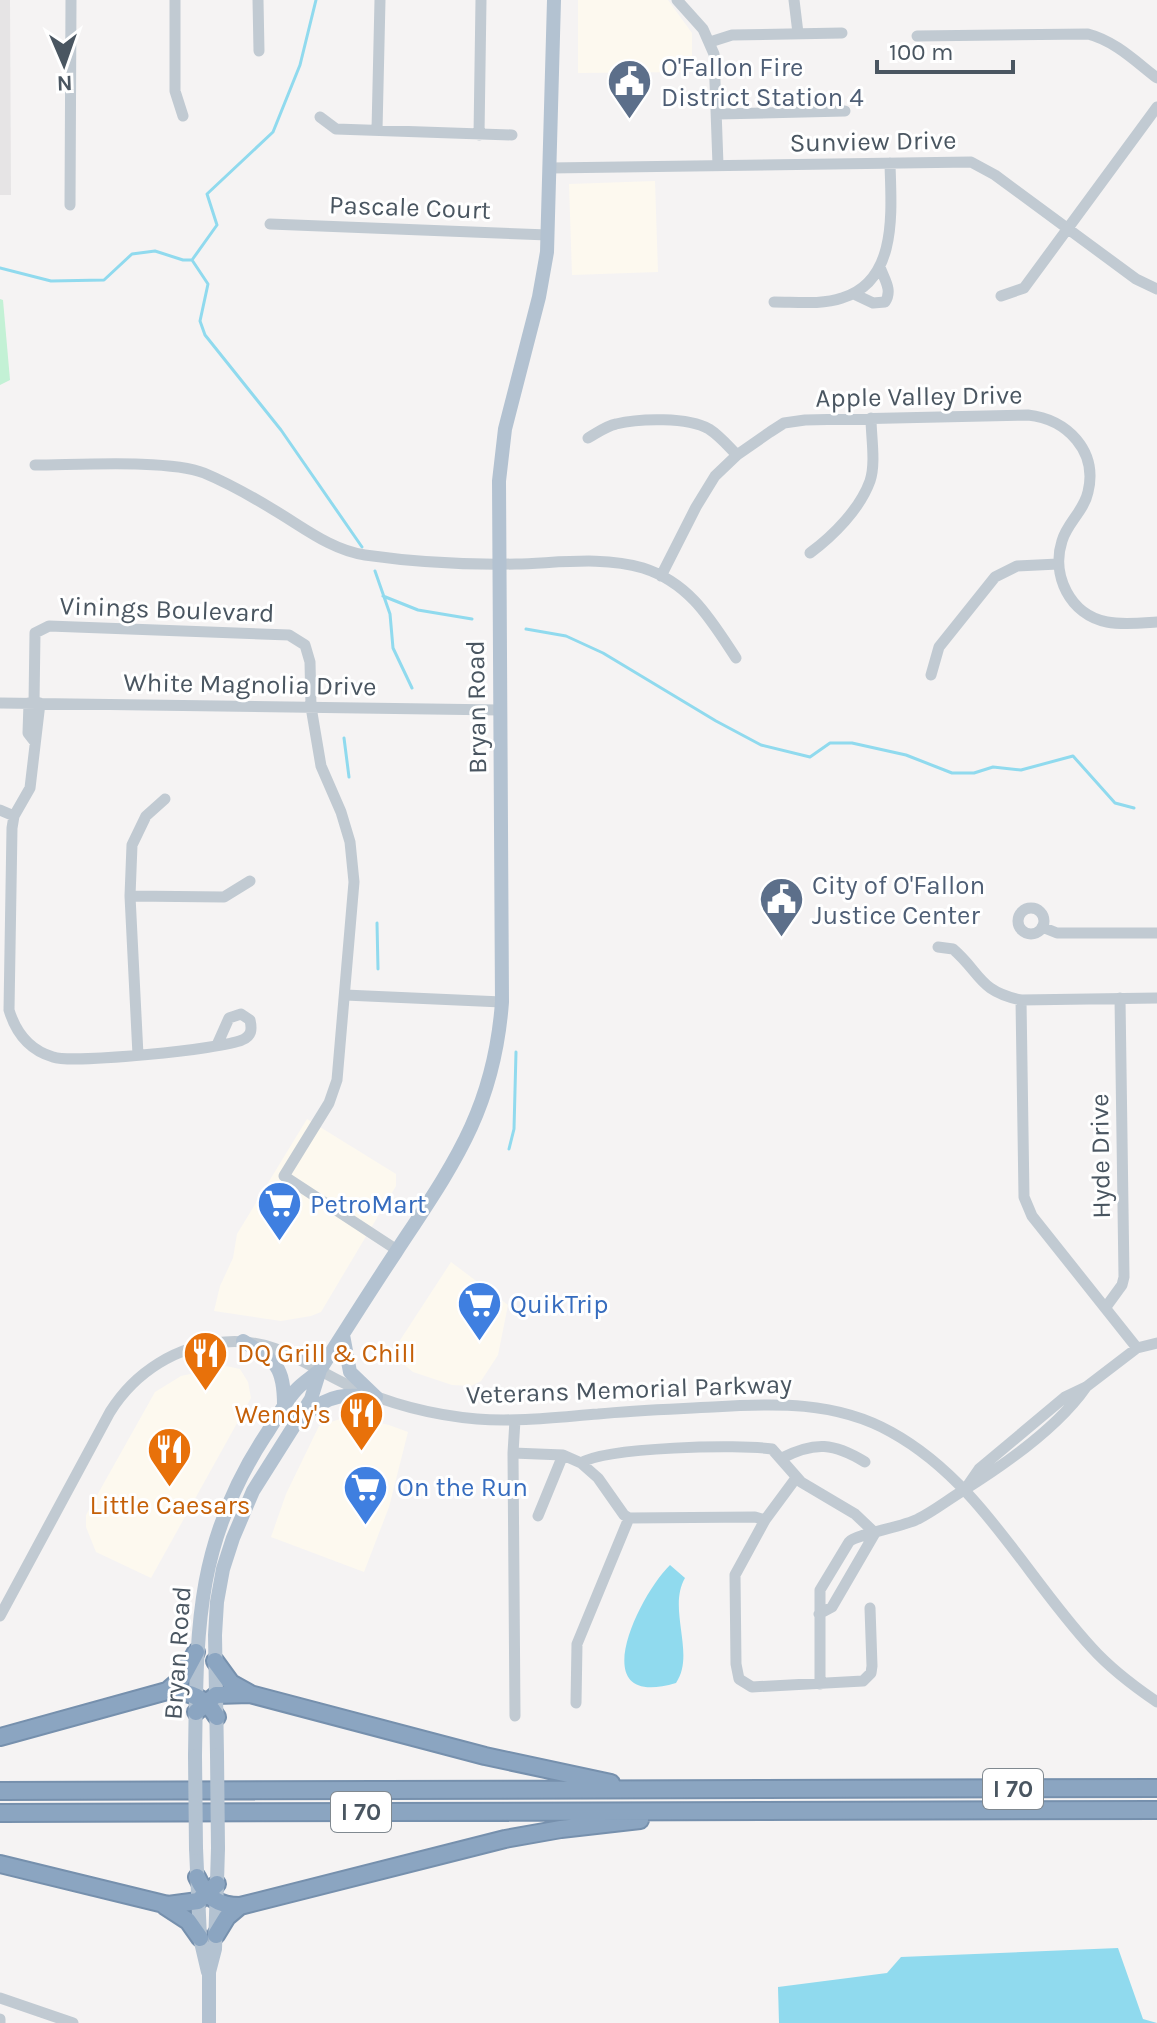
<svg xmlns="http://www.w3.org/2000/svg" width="1157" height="2023" viewBox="0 0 1157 2023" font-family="Karla,sans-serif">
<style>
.commercial{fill:#fdf9ef}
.education{fill:#e6e4e5}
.green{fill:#c3f1d5}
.water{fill:#90daee}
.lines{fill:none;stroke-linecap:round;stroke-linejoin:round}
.stream{stroke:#90daee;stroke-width:3}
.highway-casing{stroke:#7690ad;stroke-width:20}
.minor{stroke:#c1cad2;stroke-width:11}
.major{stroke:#b3c2d1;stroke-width:14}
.highway{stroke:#8ba5c1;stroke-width:16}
.major-bridge{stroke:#b3c2d1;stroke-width:14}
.labels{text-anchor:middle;stroke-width:6;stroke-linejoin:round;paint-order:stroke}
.shield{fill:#fff;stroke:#808990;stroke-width:2}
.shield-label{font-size:24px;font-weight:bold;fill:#4a5661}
.service-label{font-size:26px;fill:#4e5e75;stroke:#fff;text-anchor:start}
.street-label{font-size:26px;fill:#4a5661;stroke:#fff}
.shop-label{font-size:26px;fill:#366cbe;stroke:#fff;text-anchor:start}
.food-label{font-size:26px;fill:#c56008;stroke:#fff;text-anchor:start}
</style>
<rect width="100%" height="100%" fill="#f5f3f3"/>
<path class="commercial" d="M 578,0 L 668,0 L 692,33 L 692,72 L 578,73 Z
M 655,181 L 658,272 L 572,275 L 569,184 Z
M 307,1119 L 396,1174 L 396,1186 L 321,1312 L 311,1316 L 281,1321 L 214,1311 L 220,1286 L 233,1258 L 237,1234 Z
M 451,1262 L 508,1305 L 498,1355 L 481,1381 L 471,1386 L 452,1385 L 413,1372 L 397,1359 L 395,1348 Z
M 226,1366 L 240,1369 L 248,1382 L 251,1398 L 151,1578 L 96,1552 L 86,1527 L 86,1515 L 155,1392 L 181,1376 Z
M 349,1416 L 389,1425 L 408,1432 L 389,1507 L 364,1572 L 271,1537 L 286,1494 L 319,1426 Z"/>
<path class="education" d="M 0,0 L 10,0 L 11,195 L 0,195 Z"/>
<path class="green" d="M 0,299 L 3,300 L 10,380 L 0,385 Z"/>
<path class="water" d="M 670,1565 L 685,1578 C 667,1609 696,1654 676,1683 C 582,1711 639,1595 670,1565 Z
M 1118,1948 L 1143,2019 L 1157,2023 L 779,2023 L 778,1987 L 887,1973 L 901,1957 Z"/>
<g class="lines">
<path class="stream" d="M 192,260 L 208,284 L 200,321 L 205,335 L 281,430 L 362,547
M 192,260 L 217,225 L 207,194 L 273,132 L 300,65 L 316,0
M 0,268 L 51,281 L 104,280 L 132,254 L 155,251 L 183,260 L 192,260
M 375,571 L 390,614 L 393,648 L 412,688
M 383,596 L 418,610 L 472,619
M 526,629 L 566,636 L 603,653 L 716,721 L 761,745 L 810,757 L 830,743 L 852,743 L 906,755 L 952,773 L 974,773 L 993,767 L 1021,770 L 1073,756 L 1115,803 L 1134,808
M 344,738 L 349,777
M 377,923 L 378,969
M 509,1149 L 514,1129 L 516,1052"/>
<defs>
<path id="highway" d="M 215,1661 L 231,1683 L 249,1693
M 167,1691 L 182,1678 L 196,1652
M 196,1712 L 216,1695 L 250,1694 L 485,1756 L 611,1783
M 0,1737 L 167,1691 C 188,1690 206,1698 217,1717
M 0,1791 L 1157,1788
M 0,1813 L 1157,1810
M 0,1864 L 168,1905 L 198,1901 L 217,1884
M 197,1877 C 206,1897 218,1906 240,1906 L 505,1839 L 561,1829 L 640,1820
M 165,1906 L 188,1921 L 200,1938
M 216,1935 L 227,1917 L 240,1906"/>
</defs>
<use href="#highway" class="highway-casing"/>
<path class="minor" d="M 175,0 L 175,91 L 183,116
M 258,0 L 259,51
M 677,0 L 703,29 L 714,54 L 718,165
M 794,0 L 798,33
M 917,36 L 1088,34 C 1115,41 1135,61 1157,78
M 710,42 L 732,35 L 842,33
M 717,114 L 845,111
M 320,117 L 336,129 L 512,135
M 377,130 L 380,0
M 479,135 L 481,0
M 550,168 L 971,162 L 995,175 L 1136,279 L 1157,289
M 70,205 L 71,0
M 270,224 L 548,235
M 854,294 L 873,303 L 885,302 C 893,290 884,279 880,267
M 1001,296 L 1024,288 L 1157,107
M 774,302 C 796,302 822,305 842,298 C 899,281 891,209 890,163
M 588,438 C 597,433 606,426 616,424 C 640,418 688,417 709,429 C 720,436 728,446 737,455
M 35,465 C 76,465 169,459 204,473 C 228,483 251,496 274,510 C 303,527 331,550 365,555 C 414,562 467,565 516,564 C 557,563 604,556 643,568 C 690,583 711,620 736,658
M 810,553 C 833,536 860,509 870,481 C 876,463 871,437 871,418
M 661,576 L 696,507 L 715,476 L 737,455 L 770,432 L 784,423 L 805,420 L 1028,415 C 1067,419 1098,451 1088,492 C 1084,511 1067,523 1062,541 C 1051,575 1070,615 1107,622 C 1123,625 1141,623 1157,622
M 931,675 L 939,647 L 995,577 L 1017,566 L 1058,564
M 0,703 L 500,710
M 29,703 L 28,733 L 35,742
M 34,703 L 35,633 L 49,626 L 289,635 L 305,645 L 310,662 L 311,707 L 321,766 L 341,812 L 350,842 L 354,882 L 337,1080 L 329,1103 L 284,1176 L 397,1250
M 40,703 L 30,788 L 14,816 L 12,828 L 9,1010 C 16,1033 29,1050 53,1057 C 73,1064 222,1049 242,1040 C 252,1036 252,1029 250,1020 L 241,1014 L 229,1018 L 217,1045
M 0,810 L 14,816
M 130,896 L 224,897 L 250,881
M1018 921a13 13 0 1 1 26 0a13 13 0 1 1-26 0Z
M 1042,927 L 1057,933 L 1157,933
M 938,947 L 953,949 C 981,973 978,991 1021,1000 L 1157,998
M 345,995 L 502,1002
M 1021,1000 L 1024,1197 L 1032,1216 L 1137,1348
M 138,1055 L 130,896 L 132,845 L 146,816 L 165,799
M 1106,1307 L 1122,1285 L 1124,1277 L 1120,998
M 513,1453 L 563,1455 L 581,1463 C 606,1447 740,1444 772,1449 L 801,1482 L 855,1514 L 875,1533
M 782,1458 C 815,1441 834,1443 865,1462
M 581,1463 L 598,1478 L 624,1515 L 629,1518 L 755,1517 L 765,1520
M 796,1478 L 765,1520 L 735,1575 L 736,1664 L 739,1679 L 752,1687 L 863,1681 L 871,1673 L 872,1666 L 870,1608
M 968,1485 L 979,1469 L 1065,1397 L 1086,1387 L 1137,1348 L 1157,1343
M 538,1516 L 563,1455
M 819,1614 L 832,1607 L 875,1533
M 0,1616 L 110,1412 C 135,1372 177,1345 225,1342 C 276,1338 305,1365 348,1385 C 389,1404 432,1415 477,1419 C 517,1422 558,1417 598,1414 C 636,1410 675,1409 713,1407 C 774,1403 836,1401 891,1432 C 980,1481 1025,1576 1092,1648 C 1110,1668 1135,1687 1157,1702
M 820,1684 L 820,1590 L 849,1542 C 856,1534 903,1527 918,1519 C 934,1511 949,1499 964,1490 C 1004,1465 1059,1426 1086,1387
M 576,1703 L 577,1644 L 629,1518
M 515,1716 L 513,1453 L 515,1420
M 0,1998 L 73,2023
M 0,2019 L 0,2023"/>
<path class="major" d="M 343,1335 L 350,1372 L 376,1397
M 243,1341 C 276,1361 284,1366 284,1405
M 306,1414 C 330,1394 345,1394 376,1397
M 217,1755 L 215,1635 L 217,1602 L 223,1569 L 233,1538 L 253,1491 L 311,1399 L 320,1370 C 345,1331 370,1291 396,1252 C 453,1165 494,1110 502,1002 L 499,481 L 505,429 L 539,297 L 547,252 L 554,0
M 195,1756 C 197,1632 194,1545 265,1436 C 275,1421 284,1403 296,1390 C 302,1383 312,1377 320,1370
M 196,1848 L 200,1938 L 208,1972
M 209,2023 L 209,1972 L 215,1949 L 218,1848"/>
<use href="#highway" class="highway"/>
<path class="major-bridge" d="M 217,1755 L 218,1848
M 195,1756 L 196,1848"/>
</g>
<defs>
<symbol id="civic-pin" viewBox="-11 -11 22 30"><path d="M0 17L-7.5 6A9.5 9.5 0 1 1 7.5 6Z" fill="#5c6f8a" stroke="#fff"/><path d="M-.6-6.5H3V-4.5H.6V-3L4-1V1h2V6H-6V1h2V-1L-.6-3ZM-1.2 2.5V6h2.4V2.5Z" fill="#fff"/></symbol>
<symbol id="supermarket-pin" viewBox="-11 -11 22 30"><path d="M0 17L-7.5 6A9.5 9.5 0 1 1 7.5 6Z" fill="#3f7fe0" stroke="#fff"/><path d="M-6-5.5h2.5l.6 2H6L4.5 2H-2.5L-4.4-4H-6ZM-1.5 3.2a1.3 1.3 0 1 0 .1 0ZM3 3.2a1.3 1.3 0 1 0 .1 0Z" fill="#fff"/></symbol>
<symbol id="restaurant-pin" viewBox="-11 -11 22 30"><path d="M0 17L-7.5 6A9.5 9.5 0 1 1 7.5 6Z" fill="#e8710a" stroke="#fff"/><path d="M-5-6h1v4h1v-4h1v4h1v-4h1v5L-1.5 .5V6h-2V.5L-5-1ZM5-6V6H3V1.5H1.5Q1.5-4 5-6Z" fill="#fff"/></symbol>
</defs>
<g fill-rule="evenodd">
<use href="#civic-pin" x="604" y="56" width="51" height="69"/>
<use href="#civic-pin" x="756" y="874" width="51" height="69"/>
<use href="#supermarket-pin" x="254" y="1178" width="51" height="69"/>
<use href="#supermarket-pin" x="454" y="1278" width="51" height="69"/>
<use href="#restaurant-pin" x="180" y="1328" width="51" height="69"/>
<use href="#restaurant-pin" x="336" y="1388" width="51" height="69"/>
<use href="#restaurant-pin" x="144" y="1424" width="51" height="69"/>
<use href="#supermarket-pin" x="340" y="1462" width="51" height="69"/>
</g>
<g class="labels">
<g class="shield">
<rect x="983" y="1769" width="60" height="40" rx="6"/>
<rect x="331" y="1792" width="60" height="40" rx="6"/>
</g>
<g class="shield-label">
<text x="1013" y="1797">I 70</text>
<text x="361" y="1820">I 70</text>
</g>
<g class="service-label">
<text x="661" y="76">O'Fallon Fire<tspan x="661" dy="30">District Station 4</tspan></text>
<text x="812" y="894">City of O'Fallon<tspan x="812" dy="30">Justice Center</tspan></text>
</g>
<g class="street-label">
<text transform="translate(873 141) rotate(-1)" y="9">Sunview Drive</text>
<text transform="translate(410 207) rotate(2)" y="9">Pascale Court</text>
<text transform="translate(919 396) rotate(-1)" y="9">Apple Valley Drive</text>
<text transform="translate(167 609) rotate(2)" y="9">Vinings Boulevard</text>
<text transform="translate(250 684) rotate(1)" y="9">White Magnolia Drive</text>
<text transform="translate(476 707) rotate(-91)" y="9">Bryan Road</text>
<text transform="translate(1100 1156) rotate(-91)" y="9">Hyde Drive</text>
<text transform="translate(629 1389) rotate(-2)" y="9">Veterans Memorial Parkway</text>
<text transform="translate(177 1653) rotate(-86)" y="9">Bryan Road</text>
</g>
<g class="shop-label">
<text x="310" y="1213">PetroMart</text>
<text x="510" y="1313">QuikTrip</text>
<text x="397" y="1496">On the Run</text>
</g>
<g class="food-label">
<text x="237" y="1362">DQ Grill &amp; Chill</text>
<text x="331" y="1423" text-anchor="end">Wendy's</text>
<text x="170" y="1514" text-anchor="middle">Little Caesars</text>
</g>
</g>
<g transform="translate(64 64) rotate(178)" stroke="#ffffff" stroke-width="6" paint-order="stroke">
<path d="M0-6L14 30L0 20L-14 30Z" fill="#4a5661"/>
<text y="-12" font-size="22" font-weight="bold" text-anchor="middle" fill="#4a5661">N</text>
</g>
<path d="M877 60v12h136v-12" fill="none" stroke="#4a5661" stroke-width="4"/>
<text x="889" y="60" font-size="24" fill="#4a5661" stroke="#ffffff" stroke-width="6" paint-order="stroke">100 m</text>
</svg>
